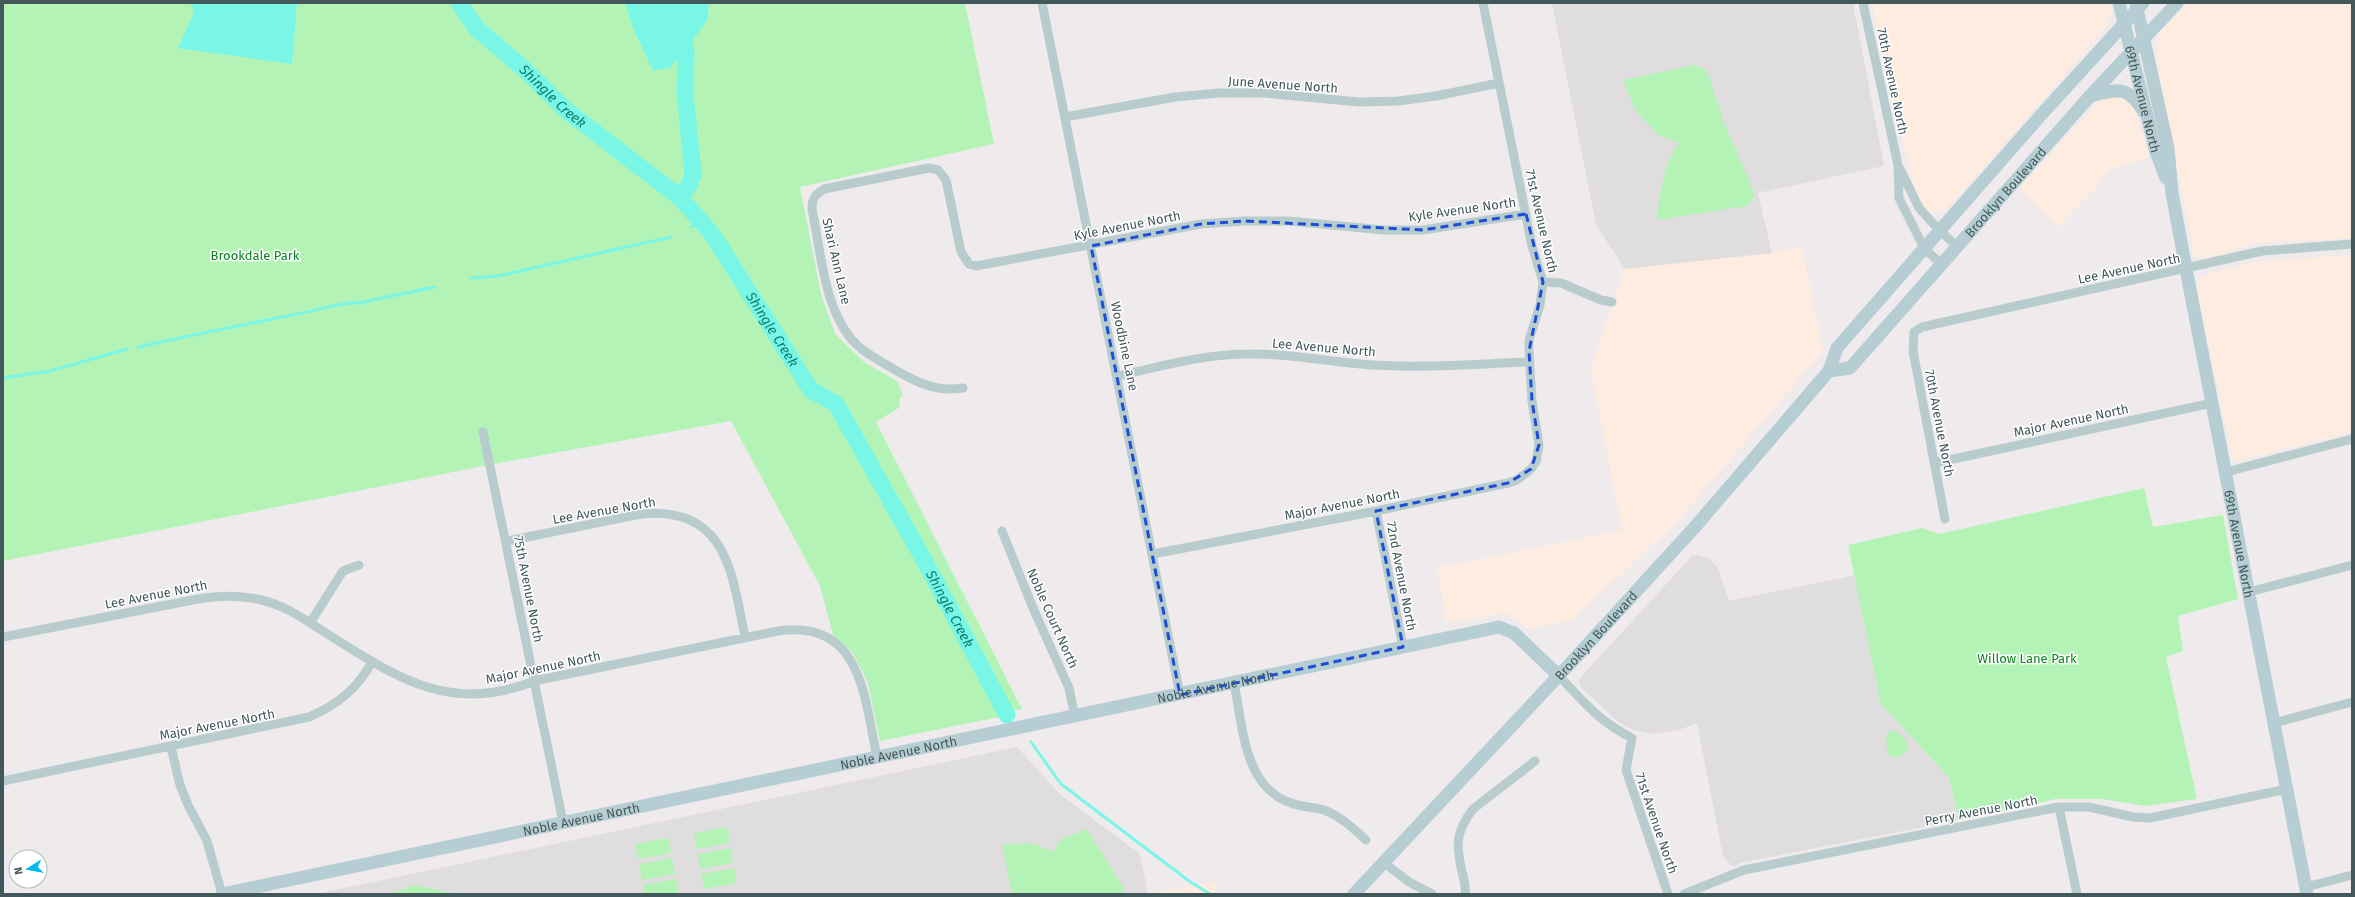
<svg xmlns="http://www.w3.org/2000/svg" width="2355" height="897" viewBox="0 0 2355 897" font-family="'Fira Sans',sans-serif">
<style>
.commercial{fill:#feece0}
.education{fill:#e0dddf}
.green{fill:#b3f4b6}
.water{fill:#7af6e7}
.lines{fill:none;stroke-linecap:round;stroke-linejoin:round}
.stream{stroke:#7af6e7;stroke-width:3}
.river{stroke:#7af6e7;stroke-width:17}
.street{stroke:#b8cbcd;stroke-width:9}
.secondary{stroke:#b6cdd3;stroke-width:13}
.marked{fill:none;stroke:#1d4ed8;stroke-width:3;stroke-dasharray:8 5;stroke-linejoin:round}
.labels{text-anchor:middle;stroke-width:3;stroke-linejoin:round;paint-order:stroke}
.street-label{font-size:13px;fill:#42585b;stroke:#fff}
.park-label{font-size:13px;fill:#0b8420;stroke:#fff}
.water-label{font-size:14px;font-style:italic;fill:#058072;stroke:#fff}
</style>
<rect width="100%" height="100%" fill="#efebec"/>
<path class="commercial" d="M 1872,3 L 2110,3 L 2111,14 L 2107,26 L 1945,211 L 1931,213 L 1924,210 L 1919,202 L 1886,79 Z
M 2188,3 L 2352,3 L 2352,238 L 2256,243 L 2204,259 L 2194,256 L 2156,55 L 2157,42 L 2160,33 Z
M 2118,93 L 2133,104 L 2149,157 L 2112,169 L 2058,228 L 2020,188 L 2100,100 Z
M 1802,248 L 1823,351 L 1674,525 L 1571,620 L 1528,629 L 1519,620 L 1506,613 L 1447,623 L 1437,568 L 1622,530 L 1591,369 L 1625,269 Z
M 2352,255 L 2352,432 L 2236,461 L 2233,460 L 2197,291 L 2197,282 L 2202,276 L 2253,262 Z
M 1214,882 L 1217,894 L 1148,894 Z"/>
<path class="education" d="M 1552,3 L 1853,3 L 1884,166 L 1758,193 L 1772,253 L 1625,269 L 1596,225 Z
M 1697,555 L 1709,558 L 1718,568 L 1729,601 L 1855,575 L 1881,704 L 1949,778 L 1959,820 L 1740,863 L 1733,867 L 1723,856 L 1697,723 L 1679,730 L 1654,734 L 1633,730 L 1617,721 L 1581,687 L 1579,682 L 1580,678 L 1692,556 Z
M 1017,747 L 1061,795 L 1140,854 L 1148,894 L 316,894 Z"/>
<path class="green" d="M 3,3 L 965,3 L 994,144 L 800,187 L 821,294 L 835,334 L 864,362 L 897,381 L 903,395 L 899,399 L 900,407 L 876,422 L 1022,709 L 1008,712 L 1009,715 L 880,741 L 868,684 L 860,666 L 852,652 L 833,635 L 820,586 L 731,421 L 499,463 L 3,561 Z
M 1695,65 L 1707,71 L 1723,120 L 1755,195 L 1748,206 L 1657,220 C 1660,192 1663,166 1679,142 L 1659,136 L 1635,110 L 1623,80 Z
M 2144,488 L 2153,527 L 2223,515 L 2238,599 L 2178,616 L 2183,651 L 2166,657 L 2197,799 L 2145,806 L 2103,799 L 2056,799 L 1959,820 L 1949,778 L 1881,704 L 1848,545 L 1922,528 L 1939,534 Z
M 1889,731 L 1897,731 L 1906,740 L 1908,750 L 1899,757 L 1891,757 C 1885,750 1885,738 1889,731 Z
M 727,827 L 730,843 L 697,849 L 694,833 Z
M 1087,829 L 1123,887 L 1122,894 L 1012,894 L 1002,845 L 1033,843 L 1053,852 L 1061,839 Z
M 668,838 L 671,853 L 638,859 L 635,844 Z
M 731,848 L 733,863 L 700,869 L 698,854 Z
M 672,858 L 675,874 L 642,880 L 639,864 Z
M 734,868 L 737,883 L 704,889 L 701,874 Z
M 676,879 L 679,894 L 644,894 L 643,885 Z
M 416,885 L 457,894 L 388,894 Z"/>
<path class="water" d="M 190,3 L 297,3 L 292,64 L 178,48 L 194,13 Z
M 625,3 L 709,3 L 707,20 L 689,46 L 671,67 L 653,71 L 633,28 Z"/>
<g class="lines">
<path class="stream" d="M 691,227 L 701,221
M 471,278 L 498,276 L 671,237
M 138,347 C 193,335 247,324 302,313 C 320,310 340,302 358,303 L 435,287
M 3,378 L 50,371 L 127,349
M 1031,742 L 1061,784 L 1189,881 L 1210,894"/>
<g class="river">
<path id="s1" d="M 459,3 L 477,29 L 524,69 L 566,110 L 679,197 L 701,221 L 714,237 L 811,390 L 836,404 L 924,560 L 1007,715"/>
<path d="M 666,3 L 686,50 L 685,94 L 693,174 L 689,186 L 679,197"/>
</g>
<path class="street" d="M 1042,3 L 1180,695
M 1863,3 L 1898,165 L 1899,198 L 1924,248 L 1942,265
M 1065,117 L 1175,97 L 1219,93 L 1263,93 L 1359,102 L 1398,101 L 1436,96 L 1499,83
M 1899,167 L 1919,208 L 1939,230 L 1958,247
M 1543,282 L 1561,283 L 1601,300 L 1612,302
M 1118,376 C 1161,366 1204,354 1249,354 C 1286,353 1323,361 1360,364 C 1416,369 1473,364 1529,362
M 963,388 C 937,392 920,384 897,371 C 884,363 867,355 856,344 C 824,312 821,252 812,209 C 812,198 815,195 824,189 L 929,168 L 938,170 L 946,180 L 961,252 L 969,264 L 976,266 L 1201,224 L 1245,221 L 1289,221 L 1384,230 L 1423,230 L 1526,214
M 483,432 L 563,822
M 1935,463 L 2212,403
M 2226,472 L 2352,439
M 1376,511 L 1403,647
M 1945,519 L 1913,351 L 1914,332 L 1922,327 L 2262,251 L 2352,244
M 1002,531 L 1033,608 L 1069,688 L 1075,717
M 507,541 L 641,514 C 727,506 732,573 745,637
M 1153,554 L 1376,511 L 1508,483 L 1517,480 L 1531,469 L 1536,462 L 1539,445 L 1532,401 L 1529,351 L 1529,340 L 1540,305 L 1543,282 L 1532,246 L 1483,3
M 2249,592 L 2352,565
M 310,623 L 343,571 L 359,565
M 3,637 L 198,599 C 226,594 255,595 282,607 C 298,614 313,625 329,635 C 396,677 451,715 534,681 L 778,631 C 862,619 864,697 877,757
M 1559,676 C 1585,703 1597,720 1632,738 L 1626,770 L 1668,894
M 1234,683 C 1243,725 1243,787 1291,803 C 1301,807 1313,807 1324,810 C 1340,816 1353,828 1366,840
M 2274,723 L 2352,702
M 171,747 L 180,785 L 188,805 L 207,841 L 222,894
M 3,781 L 309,717 C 337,705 357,689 372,662
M 2059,807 L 2077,894
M 1383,862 L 1409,882 L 1432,894
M 2306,887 L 2352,875
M 1465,894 C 1466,887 1464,879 1462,872 C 1456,845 1455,833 1473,809 L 1535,761
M 1684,894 L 1744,870 L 2059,807 L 2089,807 L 2133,817 L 2150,818 L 2287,789"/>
<g class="secondary">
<path id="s2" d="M 2119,3 L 2156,152 L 2166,178"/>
<path id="s3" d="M 2136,4 L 2168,148 L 2172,193 L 2186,269 L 2307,894"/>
<path d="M 2090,96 C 2118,89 2128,85 2144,112"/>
<path id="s4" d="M 1829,371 L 1850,368 L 2090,96 L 2177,3"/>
<path id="s5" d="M 222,894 L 1499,627 L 1514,633 L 1559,676"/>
<path id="s6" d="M 1354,894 L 1567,667 L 1694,528 L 1829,371 L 1837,348 L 2041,115 L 2143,3"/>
</g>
</g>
<path class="marked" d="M 1526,214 L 1543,282 L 1529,351 L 1532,401 L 1539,445 L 1531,469 L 1508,483 L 1376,511 L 1403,647 L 1180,695 L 1091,246 L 1201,224 L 1245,221 L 1423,230 Z"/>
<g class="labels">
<g class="street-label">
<text transform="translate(1893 81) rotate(78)" y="5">70th Avenue North</text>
<text transform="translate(1283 84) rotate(4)" y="5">June Avenue North</text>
<text dy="5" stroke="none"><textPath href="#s2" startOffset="99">69th Avenue North</textPath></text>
<text dy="5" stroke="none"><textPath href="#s4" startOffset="256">Brooklyn Boulevard</textPath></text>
<text transform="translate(1462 209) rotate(-8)" y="5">Kyle Avenue North</text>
<text transform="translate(1542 221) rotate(77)" y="5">71st Avenue North</text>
<text transform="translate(1127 225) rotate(-11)" y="5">Kyle Avenue North</text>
<text transform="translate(837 261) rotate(77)" y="5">Shari Ann Lane</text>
<text transform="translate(2129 268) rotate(-12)" y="5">Lee Avenue North</text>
<text transform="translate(1125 346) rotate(78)" y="5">Woodbine Lane</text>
<text transform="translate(1324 347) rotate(5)" y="5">Lee Avenue North</text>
<text transform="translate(2071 420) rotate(-12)" y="5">Major Avenue North</text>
<text transform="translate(1940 423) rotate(79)" y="5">70th Avenue North</text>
<text transform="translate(1342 504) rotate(-11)" y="5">Major Avenue North</text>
<text transform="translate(604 510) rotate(-10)" y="5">Lee Avenue North</text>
<text dy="5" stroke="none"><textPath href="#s3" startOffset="550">69th Avenue North</textPath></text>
<text transform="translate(1402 576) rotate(79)" y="5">72nd Avenue North</text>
<text transform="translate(529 589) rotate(79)" y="5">75th Avenue North</text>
<text transform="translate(156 594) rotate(-11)" y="5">Lee Avenue North</text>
<text transform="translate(1053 618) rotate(66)" y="5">Noble Court North</text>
<text dy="5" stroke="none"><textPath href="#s6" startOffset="354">Brooklyn Boulevard</textPath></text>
<text transform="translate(543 667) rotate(-12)" y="5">Major Avenue North</text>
<text dy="5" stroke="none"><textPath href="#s5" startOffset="1015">Noble Avenue North</textPath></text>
<text transform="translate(217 724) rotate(-11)" y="5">Major Avenue North</text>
<text dy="5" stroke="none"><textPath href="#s5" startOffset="691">Noble Avenue North</textPath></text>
<text transform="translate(1981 810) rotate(-11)" y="5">Perry Avenue North</text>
<text dy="5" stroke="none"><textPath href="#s5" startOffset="367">Noble Avenue North</textPath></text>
<text transform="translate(1657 823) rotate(71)" y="5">71st Avenue North</text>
</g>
<g class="park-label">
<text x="255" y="260">Brookdale Park</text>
<text x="2027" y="663">Willow Lane Park</text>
</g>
<g class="water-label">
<text dy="5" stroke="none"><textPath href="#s1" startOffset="133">Shingle Creek</textPath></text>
<text dy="5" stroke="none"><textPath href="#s1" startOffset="457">Shingle Creek</textPath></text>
<text dy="5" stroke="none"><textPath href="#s1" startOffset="792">Shingle Creek</textPath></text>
</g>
</g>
<rect width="2355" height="897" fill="none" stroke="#42585b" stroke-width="8"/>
<g transform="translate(28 869) rotate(259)"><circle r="19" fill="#ffffff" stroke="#b3bcbd"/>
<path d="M0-3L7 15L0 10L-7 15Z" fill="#03b9f1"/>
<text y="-6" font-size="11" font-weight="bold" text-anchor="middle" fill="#42585b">N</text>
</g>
</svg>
